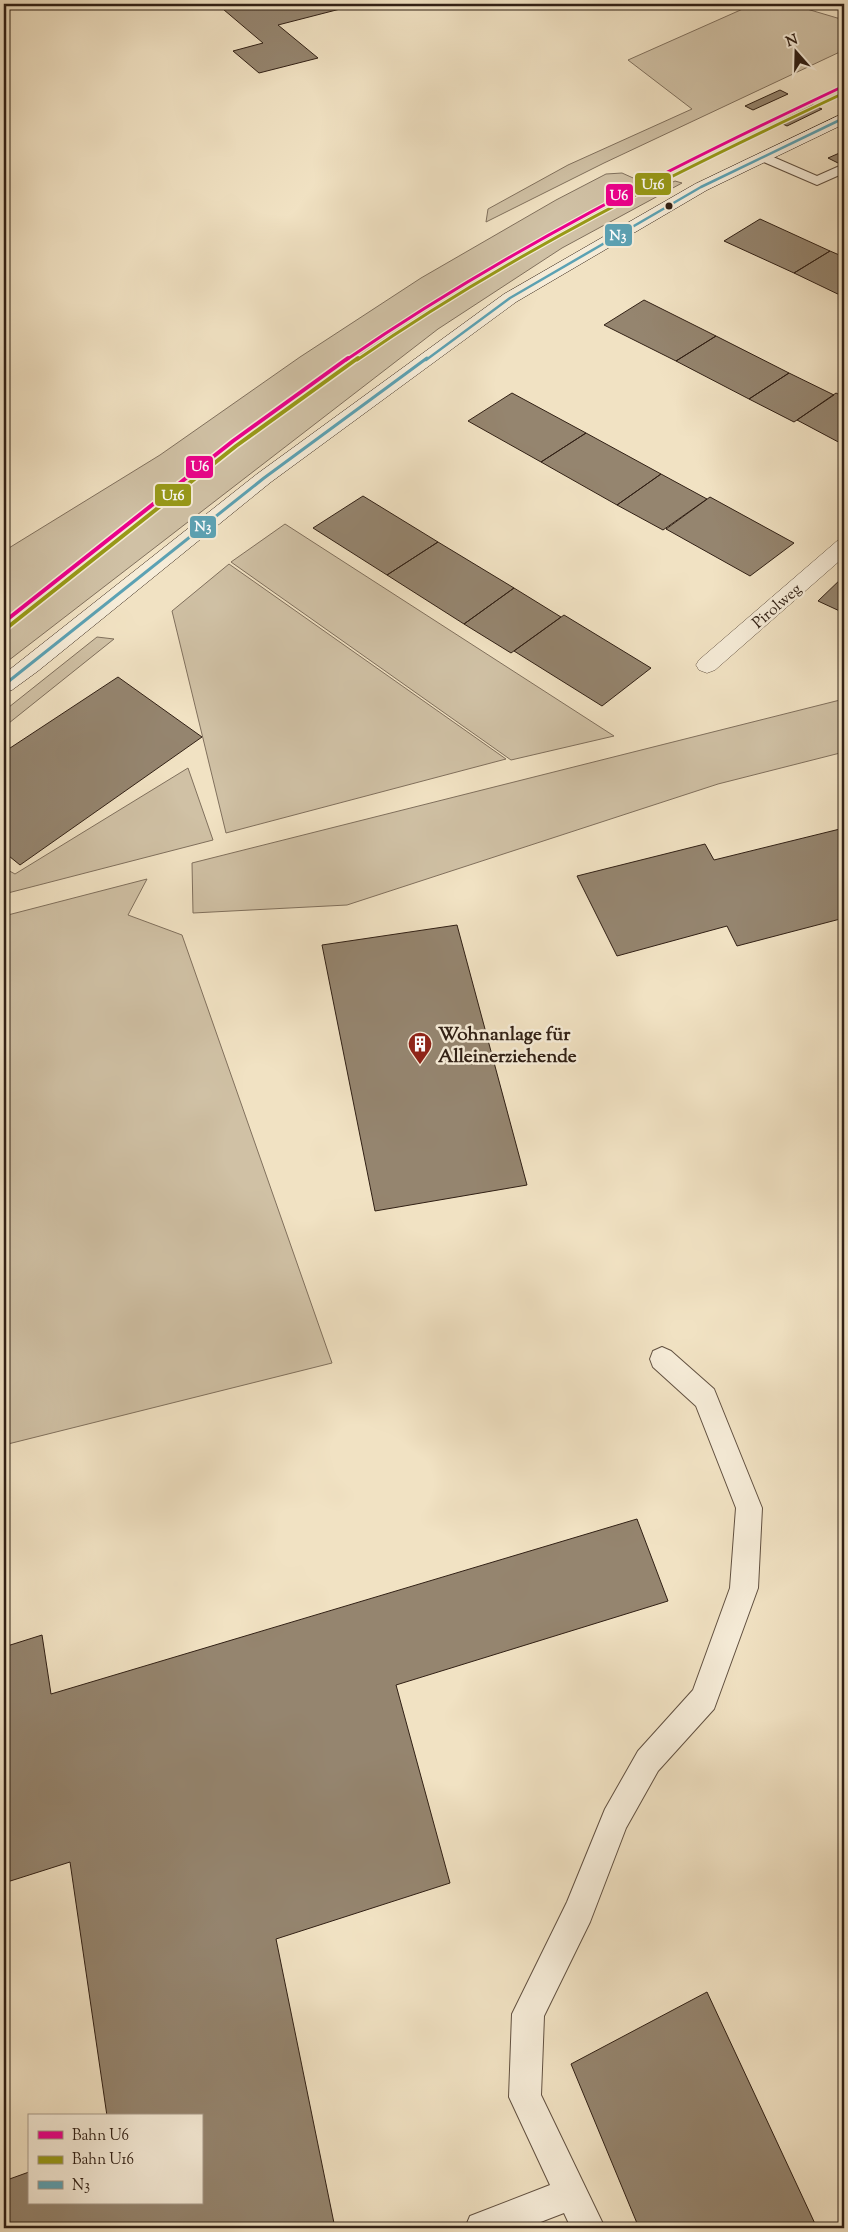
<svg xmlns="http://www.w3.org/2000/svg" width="848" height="2232" viewBox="0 0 848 2232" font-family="'Sorts Mill Goudy',serif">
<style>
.green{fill:#d0c1a5;stroke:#80705d}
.building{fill:#95856f;stroke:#312015}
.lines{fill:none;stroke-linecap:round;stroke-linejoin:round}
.service-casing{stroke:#615040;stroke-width:2}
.minor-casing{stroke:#615040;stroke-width:1}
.secondary-casing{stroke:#312015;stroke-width:1}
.service{fill:#f6ecd8;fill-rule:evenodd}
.minor{fill:#f6ecd8;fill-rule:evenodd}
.secondary{fill:#f6ecd8;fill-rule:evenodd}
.bus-1-far1-casing{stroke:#f6ecd8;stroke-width:5}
.bus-1-casing{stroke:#f6ecd8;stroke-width:6}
.bus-1-far1{stroke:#5ca2b4;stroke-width:2.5}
.bus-1{stroke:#5ca2b4;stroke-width:3}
.rail-1-far1-casing{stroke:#f6ecd8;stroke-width:5.5}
.rail-1-casing{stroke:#f6ecd8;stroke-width:7}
.rail-2-far1-casing{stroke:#f6ecd8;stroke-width:5.5}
.rail-2-casing{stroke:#f6ecd8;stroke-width:7}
.rail-1-far1{stroke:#ec008c;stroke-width:3}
.rail-1{stroke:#ec008c;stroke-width:4}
.rail-2-far1{stroke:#989a18;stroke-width:3}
.rail-2{stroke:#989a18;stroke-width:4}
.bus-dot{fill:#312015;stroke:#f6ecd8;stroke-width:2}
.labels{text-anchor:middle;stroke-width:5;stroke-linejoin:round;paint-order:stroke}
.far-street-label{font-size:16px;fill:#312015;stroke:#f6ecd8}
.poi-label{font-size:19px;font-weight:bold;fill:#312015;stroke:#f6ecd8;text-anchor:start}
.line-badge{stroke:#f6ecd8;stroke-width:2}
.badge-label{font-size:14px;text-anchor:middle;font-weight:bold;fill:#fff}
</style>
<rect width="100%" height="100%" fill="#f1e2c3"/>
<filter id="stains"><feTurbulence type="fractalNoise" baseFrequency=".004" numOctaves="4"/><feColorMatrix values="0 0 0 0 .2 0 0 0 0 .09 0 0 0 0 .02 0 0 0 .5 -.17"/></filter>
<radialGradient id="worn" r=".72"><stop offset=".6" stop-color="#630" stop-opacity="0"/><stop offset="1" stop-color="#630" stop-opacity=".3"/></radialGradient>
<path class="green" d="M 754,4 L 790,4 L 844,20 L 844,50 L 604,163 L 486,222 L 488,209 L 568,165 L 692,109 L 628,60 Z
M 622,173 L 651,186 L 661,188 L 675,181 L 682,183 L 562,248 L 438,329 L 4,664 L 4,551 L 160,455 L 300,357 L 421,278 L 556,200 L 606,174 Z
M 285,524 L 614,736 L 511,760 L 231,562 Z
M 229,564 L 506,759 L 226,833 L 172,611 Z
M 97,637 L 114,639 L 4,727 L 4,711 Z
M 844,699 L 844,752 L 718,784 L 347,905 L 193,913 L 192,863 Z
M 188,768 L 213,840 L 4,894 L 4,868 L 15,874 Z
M 147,879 L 128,915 L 182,935 L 332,1363 L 4,1445 L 4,916 Z"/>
<path class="building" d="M 217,4 L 339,4 L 344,8 L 278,25 L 318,58 L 259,73 L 233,51 L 263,43 Z
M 780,90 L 788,94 L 753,110 L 745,106 Z
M 813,105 L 822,109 L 787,126 L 779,122 Z
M 844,151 L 844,166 L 828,158 Z
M 760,219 L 830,251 L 794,273 L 724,241 Z
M 830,251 L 844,257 L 844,297 L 794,273 Z
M 644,300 L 716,336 L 676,361 L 604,325 Z
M 716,336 L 789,373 L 749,399 L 676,361 Z
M 789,373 L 834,395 L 794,422 L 749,399 Z
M 512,393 L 586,433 L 541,462 L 468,421 Z
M 836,393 L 844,397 L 844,445 L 797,420 Z
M 586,433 L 661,474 L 617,505 L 541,462 Z
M 661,474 L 707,499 L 663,530 L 617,505 Z
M 363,496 L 438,542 L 387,575 L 313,528 Z
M 710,497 L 794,543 L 750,576 L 666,529 Z
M 438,542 L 514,588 L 464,624 L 387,575 Z
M 844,576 L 844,613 L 818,601 Z
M 514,588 L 561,617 L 511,653 L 464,624 Z
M 564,615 L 651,668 L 602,706 L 514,651 Z
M 118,677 L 202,737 L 20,865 L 4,852 L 4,752 Z
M 844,828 L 844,918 L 737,946 L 727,926 L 617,956 L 577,876 L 705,844 L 714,860 Z
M 457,925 L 527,1185 L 375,1211 L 322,945 Z
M 637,1519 L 668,1601 L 396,1685 L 450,1883 L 276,1939 L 335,2228 L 4,2228 L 4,2181 L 29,2172 L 29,2203 L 201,2203 L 201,2116 L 107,2116 L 70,1862 L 4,1883 L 4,1647 L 42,1635 L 51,1694 Z
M 707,1992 L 817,2228 L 639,2228 L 571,2064 Z"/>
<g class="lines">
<defs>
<path id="service" d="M 764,153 L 817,176 L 844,164 L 844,173 L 817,185 L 759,160 L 757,157 L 759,154 Z
M 662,1347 L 671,1351 L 714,1389 L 762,1508 L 758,1588 L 714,1709 L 658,1771 L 626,1828 L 590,1922 L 544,2016 L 541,2095 L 605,2228 L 571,2228 L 564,2213 L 525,2228 L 465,2228 L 470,2216 L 550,2185 L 509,2097 L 512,2014 L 567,1902 L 605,1809 L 638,1751 L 693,1690 L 730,1588 L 736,1508 L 696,1406 L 653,1367 L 650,1359 L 653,1351 Z"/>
<path id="minor" d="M 844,539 L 844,557 L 715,670 L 707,673 L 699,670 L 696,665 L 699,660 L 837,541 Z"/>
<path id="secondary" d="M 844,113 L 844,124 L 707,190 L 516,302 L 271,482 L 38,671 L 12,690 L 4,693 L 4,674 L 257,474 L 504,294 L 695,184 Z"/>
</defs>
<use href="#service" class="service-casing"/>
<use href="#minor" class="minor-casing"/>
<use href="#secondary" class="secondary-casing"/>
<use href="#service" class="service"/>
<use href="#minor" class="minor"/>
<use href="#secondary" class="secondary"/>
<defs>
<path id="bus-1-far1" d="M 426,360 L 510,298 L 701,187 L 844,118"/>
<path id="bus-1" d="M 4,685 L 264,478 L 427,358"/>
</defs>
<use href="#bus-1-far1" class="bus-1-far1-casing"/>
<use href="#bus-1" class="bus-1-casing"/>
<use href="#bus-1-far1" class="bus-1-far1"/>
<use href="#bus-1" class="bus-1"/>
<defs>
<path id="rail-1-far1" d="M 346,360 C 503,252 672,167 844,86"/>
<path id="rail-1" d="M 4,622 L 233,441 L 348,358"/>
<path id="rail-2-far1" d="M 357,360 C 510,254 676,172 844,93"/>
<path id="rail-2" d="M 8,627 L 236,446 L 358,358"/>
</defs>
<use href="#rail-1-far1" class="rail-1-far1-casing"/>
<use href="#rail-1" class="rail-1-casing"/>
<use href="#rail-2-far1" class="rail-2-far1-casing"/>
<use href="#rail-2" class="rail-2-casing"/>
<use href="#rail-1-far1" class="rail-1-far1"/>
<use href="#rail-1" class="rail-1"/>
<use href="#rail-2-far1" class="rail-2-far1"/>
<use href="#rail-2" class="rail-2"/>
</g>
<defs>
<symbol id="building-pin" viewBox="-11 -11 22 30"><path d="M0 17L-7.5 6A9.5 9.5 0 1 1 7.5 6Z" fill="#8f2418" stroke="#f6ecd8"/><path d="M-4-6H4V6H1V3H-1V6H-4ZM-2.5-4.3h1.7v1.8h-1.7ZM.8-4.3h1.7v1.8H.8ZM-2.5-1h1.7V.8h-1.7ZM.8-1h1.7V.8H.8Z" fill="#fff"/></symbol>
</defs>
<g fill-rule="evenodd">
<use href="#building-pin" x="406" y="1030" width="28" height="38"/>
</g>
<circle class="bus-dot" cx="669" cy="206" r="4.5"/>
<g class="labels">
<g class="far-street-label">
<text transform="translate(776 605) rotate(-41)" y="6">Pirolweg</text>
</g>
<g class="poi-label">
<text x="438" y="1040">Wohnanlage für<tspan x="438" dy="22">Alleinerziehende</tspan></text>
</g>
</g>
<g class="line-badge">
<rect x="634" y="172" width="38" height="24" rx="5" fill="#989a18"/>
<rect x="605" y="183" width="29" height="24" rx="5" fill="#ec008c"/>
<rect x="604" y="223" width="29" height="24" rx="5" fill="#5ca2b4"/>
<rect x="185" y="455" width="29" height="24" rx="5" fill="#ec008c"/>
<rect x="154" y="483" width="38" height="24" rx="5" fill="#989a18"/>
<rect x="189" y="515" width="28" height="24" rx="5" fill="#5ca2b4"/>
</g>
<g class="badge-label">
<text x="653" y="189">U16</text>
<text x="619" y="200">U6</text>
<text x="618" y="240">N3</text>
<text x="200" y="471">U6</text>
<text x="173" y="500">U16</text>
<text x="203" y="531">N3</text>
</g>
<rect width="848" height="2232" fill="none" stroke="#f1e2c3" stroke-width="20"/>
<rect x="5" y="5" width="838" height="2222" fill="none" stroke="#312015" stroke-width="2.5"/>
<rect x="10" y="10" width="828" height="2212" fill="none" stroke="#312015"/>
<rect x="28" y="2114" width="175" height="90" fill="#f6ecd8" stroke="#a79a8a"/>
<rect x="38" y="2131" width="25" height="8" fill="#ec008c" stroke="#a79a8a"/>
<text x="72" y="2140" font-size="15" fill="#312015">Bahn U6</text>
<rect x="38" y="2156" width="25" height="8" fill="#989a18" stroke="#a79a8a"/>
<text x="72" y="2164" font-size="15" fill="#312015">Bahn U16</text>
<rect x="38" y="2181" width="25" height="8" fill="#5ca2b4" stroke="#a79a8a"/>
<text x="72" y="2190" font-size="15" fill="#312015">N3</text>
<g transform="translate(796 52) rotate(340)" stroke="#f6ecd8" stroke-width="4" paint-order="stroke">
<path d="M0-4L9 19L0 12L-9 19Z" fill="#312015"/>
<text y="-8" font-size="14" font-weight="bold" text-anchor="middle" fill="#312015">N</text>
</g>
<rect width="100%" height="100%" filter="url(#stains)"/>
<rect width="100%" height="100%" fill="url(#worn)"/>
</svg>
